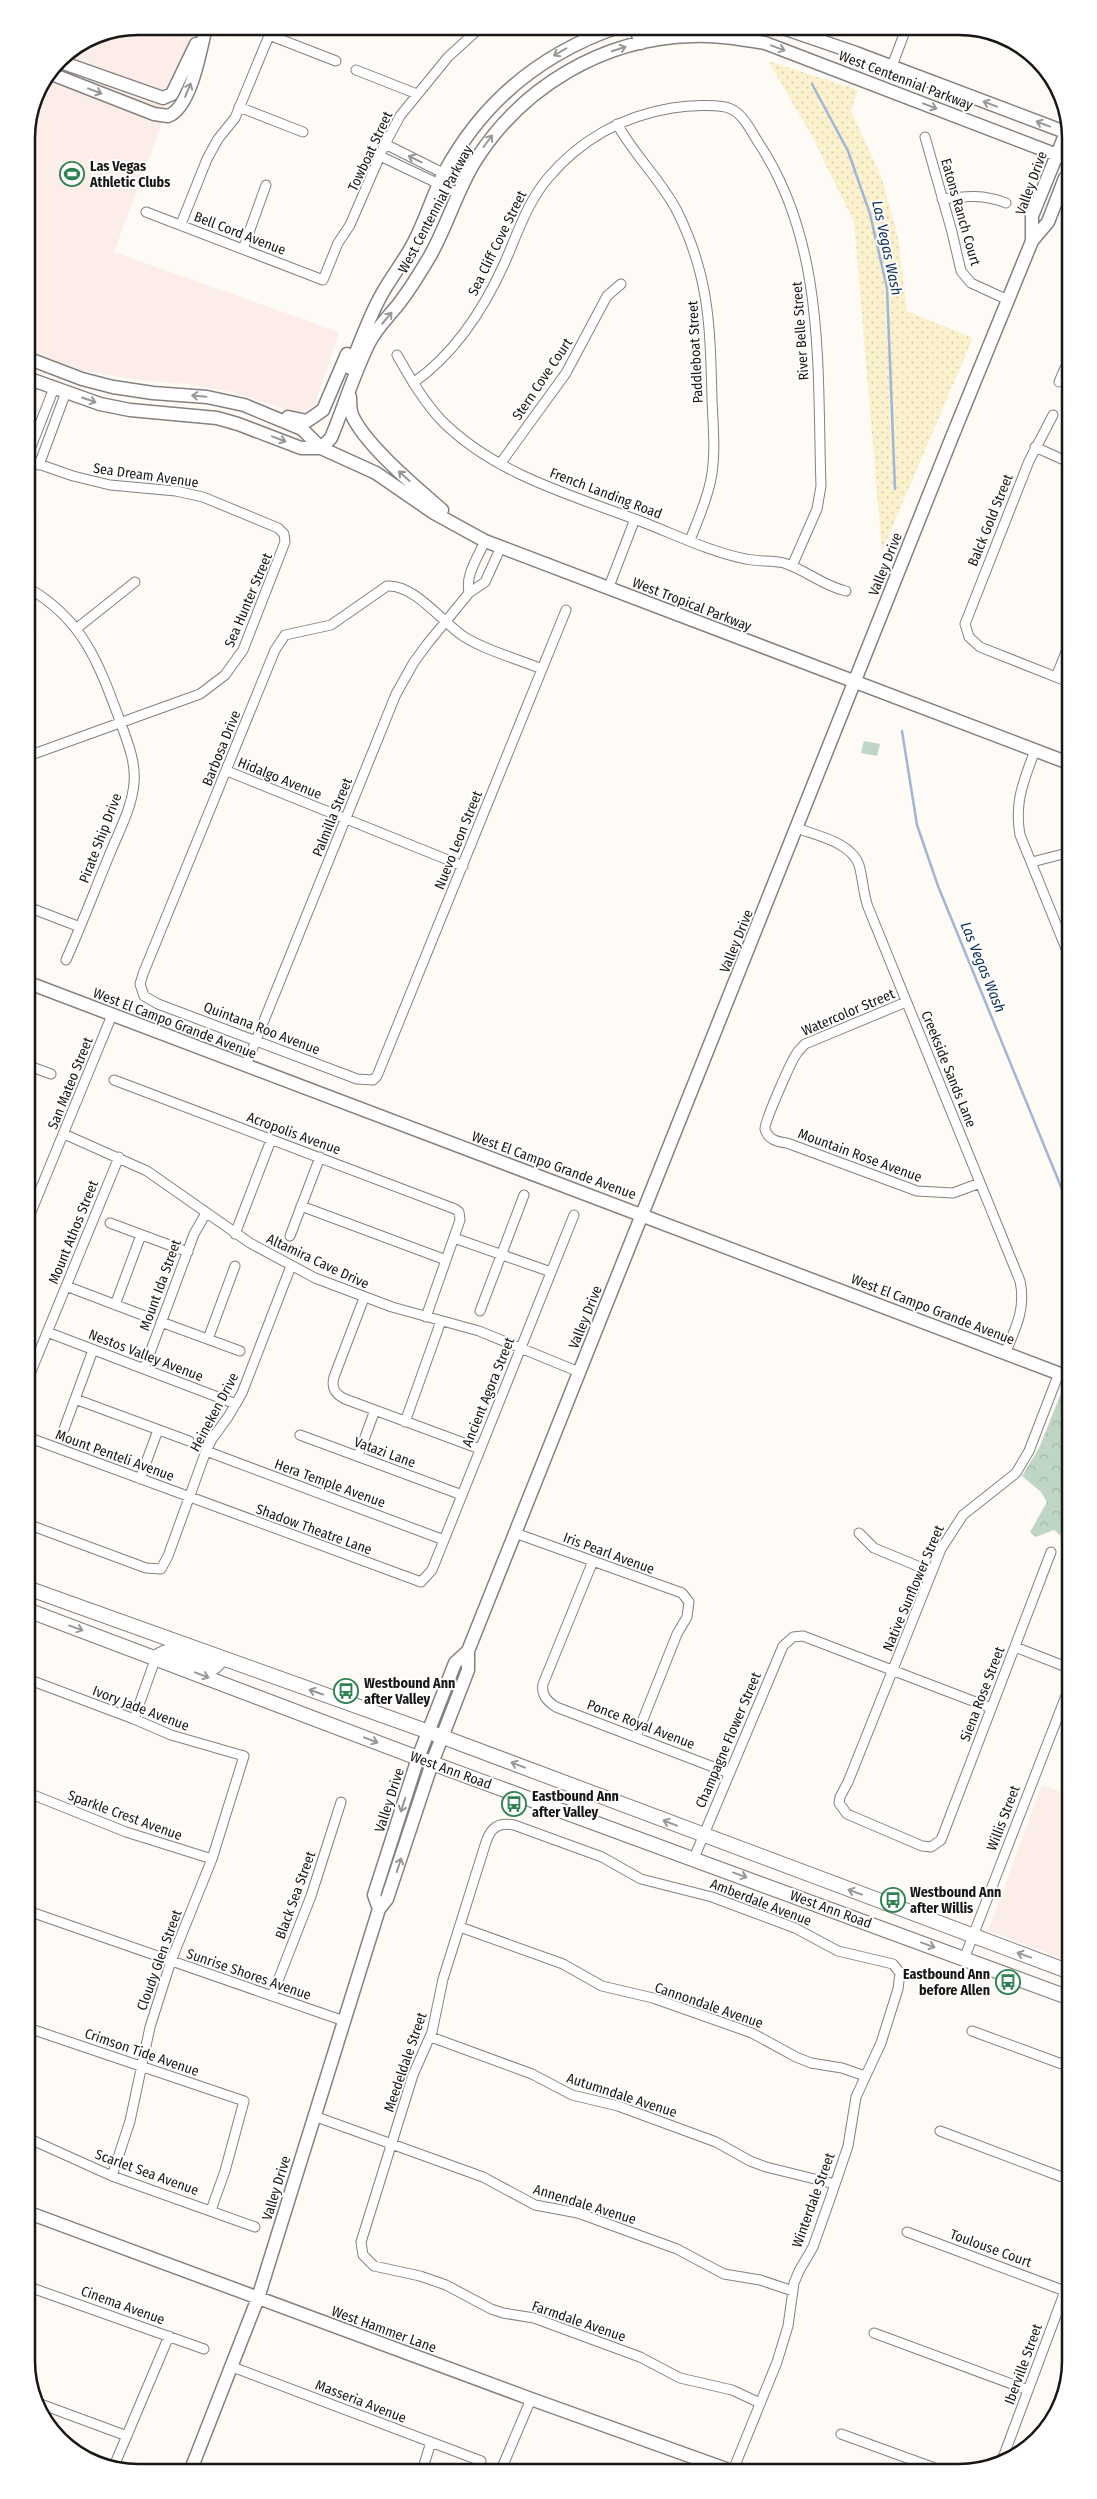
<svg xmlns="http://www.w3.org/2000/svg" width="1097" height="2499" viewBox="0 0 1097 2499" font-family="'Fira Sans Condensed',sans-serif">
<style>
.commercial{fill:#fcede8}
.forest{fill:url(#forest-crowns)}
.sand{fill:url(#sand-dots)}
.pitch{fill:#bfd6c6}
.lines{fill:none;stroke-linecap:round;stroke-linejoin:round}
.stream{stroke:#9eb7d7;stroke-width:2.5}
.street-casing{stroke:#86817f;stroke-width:11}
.secondary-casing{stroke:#86817f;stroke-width:15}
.primary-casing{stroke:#86817f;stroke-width:16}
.street{stroke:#fff;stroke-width:9}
.secondary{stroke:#fff;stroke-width:12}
.primary{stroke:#fff;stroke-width:14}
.oneway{stroke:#979796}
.labels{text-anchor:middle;stroke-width:4;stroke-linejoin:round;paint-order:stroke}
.street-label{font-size:14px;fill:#181715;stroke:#fff}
.poi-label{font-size:14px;font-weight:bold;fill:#181715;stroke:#fff;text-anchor:start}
.water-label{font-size:15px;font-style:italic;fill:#0e315a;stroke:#fff}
.rim{fill:none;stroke:#181715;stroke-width:2.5}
</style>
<defs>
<pattern id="forest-crowns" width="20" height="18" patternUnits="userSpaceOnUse" patternTransform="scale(1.25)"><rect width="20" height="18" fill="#bfd6c6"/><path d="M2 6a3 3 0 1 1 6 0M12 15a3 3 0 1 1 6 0" fill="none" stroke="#a3b7a9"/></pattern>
<pattern id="sand-dots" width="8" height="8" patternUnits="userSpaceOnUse" patternTransform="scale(1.25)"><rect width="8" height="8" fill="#fbf1cc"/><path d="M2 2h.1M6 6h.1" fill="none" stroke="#d6ceae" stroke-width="1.8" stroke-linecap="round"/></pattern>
</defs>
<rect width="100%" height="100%" fill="#fefaf6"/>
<path class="commercial" d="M 138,26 L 198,26 L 114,252 L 339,332 L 315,404 L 301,414 L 231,392 L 188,384 L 144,381 L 80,370 L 27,349 L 26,131 L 35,95 L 59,59 L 95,35 Z
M 1042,1785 L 1069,1795 L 1070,1961 L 988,1931 Z"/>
<path class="forest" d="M 1064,1386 L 1068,1387 L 1069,1545 L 1066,1540 L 1054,1530 L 1036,1537 L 1030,1532 L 1047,1502 L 1041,1492 L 1022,1476 L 1039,1448 Z"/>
<path class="sand" d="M 768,61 L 858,90 L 851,111 L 881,176 L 898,237 L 907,311 L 973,338 L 882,551 L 854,222 L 811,134 Z"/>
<path class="pitch" d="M 864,741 L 880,744 L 877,756 L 861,753 Z"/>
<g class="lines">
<path class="stream" d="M 812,84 L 848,151 L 870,214 L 887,288 L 895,489
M 902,731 L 917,825 L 938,886 L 1068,1204"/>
<defs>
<path id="street" d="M 269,35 L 336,61
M 892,66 L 907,26
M 356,70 L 417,94
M 239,107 L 303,132
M 617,124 C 634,155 661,180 677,211 C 710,277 710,328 712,399 C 713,426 716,453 711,479 C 707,500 698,520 690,540
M 925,137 L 952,232 L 961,271 L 971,283 L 1008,300
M 385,144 L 463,183
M 380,156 L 458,193
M 942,199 C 965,196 984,194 1006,203
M 146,212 L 323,280 L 338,243 L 350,225 L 385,144 L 400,116 L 448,57 L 482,26
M 181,224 L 207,159 L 218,139 L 235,118 L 273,26
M 243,249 L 266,185
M 397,355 C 410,378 424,402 442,421 C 495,474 571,495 640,521 C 674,534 710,552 746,559 C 759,562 772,560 784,563 C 806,570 823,586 846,591
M 1059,382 L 1065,368
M 413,383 C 456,353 484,309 505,262 C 518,232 527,203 548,178 C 580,140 623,116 672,108 C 685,106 720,103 731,109 C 743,114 751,131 758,142 C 826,243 817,369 821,486 L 817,509 L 792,566
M 1053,415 L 1029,461 L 965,624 L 969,637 L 980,647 L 1066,681
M 1035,447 L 1066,461
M 27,457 L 54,388
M 27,460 L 73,476 L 110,485 L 176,491 L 203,497 L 278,528 L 284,534 L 285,542 L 243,650 L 225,675 L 200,694 L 28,756
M 500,464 L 566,373 L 607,296 L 621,284
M 39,465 L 66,392
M 28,588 C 83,619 99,664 120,721 C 127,741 136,761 134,783 C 132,807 120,829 111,851 C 96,887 82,924 66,960
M 608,589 L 635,519
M 469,593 C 465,575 478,557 485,541
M 76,629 L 135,582
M 542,669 C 518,659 484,650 463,636 C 441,621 414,584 387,586 L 331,625 L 285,635 L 275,650 L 143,974 L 140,984 L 144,996 L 158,1004 L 357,1079 L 373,1080 L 377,1076 L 566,610
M 1056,677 L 1066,652
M 1035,750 C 1024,781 1014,801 1020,835 L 1067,951
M 227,771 L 463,866
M 797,828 C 817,836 851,842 859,865 C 863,879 863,893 868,907 L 1020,1281 C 1026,1308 1016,1328 1005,1353
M 1032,862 L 1067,853
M 28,907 L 80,927
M 906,1002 L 805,1044 C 802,1047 799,1050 797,1053 C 791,1061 764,1123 765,1129 C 768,1140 778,1142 787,1143 L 917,1191 L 953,1193 L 980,1183
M 246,1065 L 396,694 L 414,662 L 428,643 L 469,593 L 485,582 L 501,547
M 29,1066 L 51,1074
M 114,1080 L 455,1209 L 459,1212 L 460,1220 L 426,1317
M 64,1134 L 147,1171 L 250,1243 L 315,1278 L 392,1307 L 479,1331 L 579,1372
M 301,1206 L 446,1260
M 29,1217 L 112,1015
M 110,1223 L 188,1252
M 235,1234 L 271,1140
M 290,1236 L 320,1157
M 454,1238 L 551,1272
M 66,1286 L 145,1316
M 364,1298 L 334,1377 C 331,1388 335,1394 345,1399 L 480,1449
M 115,1305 L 141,1235
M 480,1311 L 524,1195
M 161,1322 L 240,1351
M 47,1332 L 236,1404
M 208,1339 L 235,1266
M 144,1369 L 194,1234 L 206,1213
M 30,1374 L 119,1157
M 75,1399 L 189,1441
M 405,1422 L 441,1321
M 64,1429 L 93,1350
M 300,1435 L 462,1495
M 30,1438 L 421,1582 L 432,1570 L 574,1215
M 206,1451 L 444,1540
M 358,1456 L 375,1410
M 140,1479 L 158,1430
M 30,1525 L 146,1568 L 161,1569 L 168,1556 L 206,1451 L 212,1439 L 228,1417 L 242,1393 L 291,1266
M 515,1533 L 682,1593 L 689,1602 L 687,1617 L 677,1634 L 636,1737
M 859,1533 L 874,1548 L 932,1572
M 1051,1552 L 941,1840 L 931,1847 L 922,1846 L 847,1814 L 839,1803 L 840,1797 L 848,1782 L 941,1549 L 963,1515 L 1016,1473 L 1029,1451 L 1059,1373
M 593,1561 L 543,1684 C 541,1695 547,1701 556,1707 L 729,1773
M 1015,1647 L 1069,1668
M 30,1680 L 134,1719 L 171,1735 L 244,1756 L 212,1859 L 171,1961 L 150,2027 L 130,2121 L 112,2176
M 134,1719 L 156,1657
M 31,1794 L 126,1832 L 212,1859
M 694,1858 L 783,1646 L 793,1637 L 803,1636 L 991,1708
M 31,1912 L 344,2021
M 460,1927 L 563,1964 L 602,1986 L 653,1998 L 752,2033 L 796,2057 L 811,2063 L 842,2068 L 865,2076
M 964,1959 L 1069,1688
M 272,1996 L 311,1896 L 341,1802
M 31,2029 L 244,2101 L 225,2171 L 211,2210
M 972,2031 L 1070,2067
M 431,2037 L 532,2074 L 572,2095 L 618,2106 L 716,2142 L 750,2161 L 766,2167 L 835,2184
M 314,2116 L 483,2177 L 535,2205 L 578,2213 L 677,2249 L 724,2274 L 760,2280 L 793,2291
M 940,2131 L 1070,2180
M 32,2140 L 112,2176 L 255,2227
M 907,2232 L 1065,2291
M 32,2288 L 204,2349
M 874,2333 L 1028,2390
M 230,2366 L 481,2461
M 35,2402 L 127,2436
M 841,2434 L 932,2467
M 1001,2463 L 1071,2275
M 114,2466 L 169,2336
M 734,2468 L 777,2362 L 788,2326 L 794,2283 L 799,2271 L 813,2247 L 830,2199 L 848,2146 L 856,2097 L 881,2043 L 898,1989 L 900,1973 L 893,1964 L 838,1951 L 795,1928 L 712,1897 L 641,1879 L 602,1857 L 514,1825 C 499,1822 491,1827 486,1842 L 443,1979 L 432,2032 L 413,2075 L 361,2242 L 363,2255 L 374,2266 L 420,2276 L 446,2285 L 491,2309 L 503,2313 L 534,2318 L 640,2357 L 680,2378 L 732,2390 L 760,2403
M 501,2470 L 531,2399
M 422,2471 L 431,2442"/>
<path id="secondary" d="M 635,26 L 641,43
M 777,26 L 856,53 L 1065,132
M 58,61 L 163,98 L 172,94 L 196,44
M 49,73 L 154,114 L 168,116 C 191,108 201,48 206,26
M 1032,241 L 1032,216 L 1065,135
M 27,358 L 82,379 L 113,387 L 153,393 L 207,397 L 244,405 L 302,429 L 321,448
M 350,368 C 360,343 369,316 383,292 C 392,276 404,261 413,244 C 425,222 432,197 443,175 C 482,101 543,52 621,26
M 27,378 L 100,404 L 130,410 L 217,418 L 238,424 L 301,448 L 321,448 L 376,473 L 434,513 L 485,541 L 1066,762
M 350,397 C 350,403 350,410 352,415 C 365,445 417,488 442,510
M 288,417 L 307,421 L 323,410 L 347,354
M 321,448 L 331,438 C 344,407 354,373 369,343 C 376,329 387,318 397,306 C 409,291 420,273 430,256 C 447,226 456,193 474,163 C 521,87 603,38 693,36 C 718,35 741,39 765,43 L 1065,158
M 29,983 L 1068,1377
M 379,1909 L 374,1895 L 418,1758 L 455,1663 L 468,1651
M 32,2214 L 531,2399 L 726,2469
M 190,2472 L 258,2298 L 379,1909 L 387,1899 L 432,1763 L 468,1670 L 468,1651 L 952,437 L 1032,241 L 1048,222 L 1065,178"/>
<path id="primary" d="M 30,1589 L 443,1737 L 1070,1972
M 30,1611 L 418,1758 L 1070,1998
M 156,1657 L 166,1652 L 214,1667 L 222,1659"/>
</defs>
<use href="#street" class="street-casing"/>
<use href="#secondary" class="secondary-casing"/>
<use href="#primary" class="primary-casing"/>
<use href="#street" class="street"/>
<use href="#secondary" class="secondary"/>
<use href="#primary" class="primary"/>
</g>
<defs><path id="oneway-shaft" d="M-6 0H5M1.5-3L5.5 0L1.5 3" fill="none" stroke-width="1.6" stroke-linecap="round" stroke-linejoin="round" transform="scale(1.25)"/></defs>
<g class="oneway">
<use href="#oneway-shaft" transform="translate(778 48) rotate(20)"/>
<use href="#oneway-shaft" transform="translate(619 49) rotate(-18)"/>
<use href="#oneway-shaft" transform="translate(560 52) rotate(150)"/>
<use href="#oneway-shaft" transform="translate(188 90) rotate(-67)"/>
<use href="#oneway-shaft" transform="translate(95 91) rotate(21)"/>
<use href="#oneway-shaft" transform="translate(990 104) rotate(-159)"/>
<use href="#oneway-shaft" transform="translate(930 106) rotate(21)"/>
<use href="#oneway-shaft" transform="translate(1043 124) rotate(-159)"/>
<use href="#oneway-shaft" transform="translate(488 141) rotate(-53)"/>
<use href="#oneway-shaft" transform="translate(415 159) rotate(-154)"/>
<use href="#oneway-shaft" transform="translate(387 318) rotate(-50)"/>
<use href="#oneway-shaft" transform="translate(199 396) rotate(-175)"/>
<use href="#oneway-shaft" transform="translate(89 400) rotate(19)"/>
<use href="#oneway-shaft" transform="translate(279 439) rotate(21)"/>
<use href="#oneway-shaft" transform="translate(404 476) rotate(-138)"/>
<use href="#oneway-shaft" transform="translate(76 1628) rotate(20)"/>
<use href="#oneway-shaft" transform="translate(202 1675) rotate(21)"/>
<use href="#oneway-shaft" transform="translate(316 1692) rotate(-161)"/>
<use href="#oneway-shaft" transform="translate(371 1740) rotate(21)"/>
<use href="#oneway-shaft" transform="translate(518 1765) rotate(-159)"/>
<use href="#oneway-shaft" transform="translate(403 1805) rotate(108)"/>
<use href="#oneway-shaft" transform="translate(670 1823) rotate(-159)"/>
<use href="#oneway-shaft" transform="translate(399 1865) rotate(-72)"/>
<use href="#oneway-shaft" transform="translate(740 1875) rotate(20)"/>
<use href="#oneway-shaft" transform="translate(855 1892) rotate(-160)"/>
<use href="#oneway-shaft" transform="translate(928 1945) rotate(20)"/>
<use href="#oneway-shaft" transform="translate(1024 1955) rotate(-160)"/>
</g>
<defs>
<symbol id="stadium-ring" viewBox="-11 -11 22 22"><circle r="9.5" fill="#fff" stroke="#308253" stroke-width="1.5"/><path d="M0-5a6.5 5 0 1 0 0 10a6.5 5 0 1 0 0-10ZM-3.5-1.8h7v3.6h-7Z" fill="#308253"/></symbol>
<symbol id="bus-ring" viewBox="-11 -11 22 22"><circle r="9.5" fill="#fff" stroke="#308253" stroke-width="1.5"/><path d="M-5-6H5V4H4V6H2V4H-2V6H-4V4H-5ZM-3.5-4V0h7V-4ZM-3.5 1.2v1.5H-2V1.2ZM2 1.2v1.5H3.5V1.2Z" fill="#308253"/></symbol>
</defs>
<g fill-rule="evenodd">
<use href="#stadium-ring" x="58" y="160" width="28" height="28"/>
<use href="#bus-ring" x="332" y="1677" width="28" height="28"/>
<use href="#bus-ring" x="500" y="1790" width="28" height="28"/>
<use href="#bus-ring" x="879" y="1886" width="28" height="28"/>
<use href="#bus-ring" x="994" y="1968" width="28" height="28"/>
</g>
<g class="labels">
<g class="street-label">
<text transform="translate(906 80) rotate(21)" y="5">West Centennial Parkway</text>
<text transform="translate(370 151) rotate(-65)" y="5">Towboat Street</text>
<text transform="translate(1031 183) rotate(-70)" y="5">Valley Drive</text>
<text transform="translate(435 209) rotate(-62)" y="5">West Centennial Parkway</text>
<text transform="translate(961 212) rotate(74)" y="5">Eatons Ranch Court</text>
<text transform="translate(240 233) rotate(21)" y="5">Bell Cord Avenue</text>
<text transform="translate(497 243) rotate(-64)" y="5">Sea Cliff Cove Street</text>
<text transform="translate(800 331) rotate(-94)" y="5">River Belle Street</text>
<text transform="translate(695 352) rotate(-93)" y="5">Paddleboat Street</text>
<text transform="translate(542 379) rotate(-56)" y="5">Stern Cove Court</text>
<text transform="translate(146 475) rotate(8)" y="5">Sea Dream Avenue</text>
<text transform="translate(606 493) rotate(21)" y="5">French Landing Road</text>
<text transform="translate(990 520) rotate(-68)" y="5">Balck Gold Street</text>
<text transform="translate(885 564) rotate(-68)" y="5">Valley Drive</text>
<text transform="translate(248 600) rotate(-67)" y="5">Sea Hunter Street</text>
<text transform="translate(692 604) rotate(21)" y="5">West Tropical Parkway</text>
<text transform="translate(221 748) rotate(-68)" y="5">Barbosa Drive</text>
<text transform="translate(280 778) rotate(22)" y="5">Hidalgo Avenue</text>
<text transform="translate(332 817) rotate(-68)" y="5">Palmilla Street</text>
<text transform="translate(100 838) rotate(-69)" y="5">Pirate Ship Drive</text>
<text transform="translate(458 840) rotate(-68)" y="5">Nuevo Leon Street</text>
<text transform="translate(736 941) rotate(-68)" y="5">Valley Drive</text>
<text transform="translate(848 1012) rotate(-23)" y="5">Watercolor Street</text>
<text transform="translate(175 1023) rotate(21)" y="5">West El Campo Grande Avenue</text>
<text transform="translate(262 1028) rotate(21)" y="5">Quintana Roo Avenue</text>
<text transform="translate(949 1069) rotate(68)" y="5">Creekside Sands Lane</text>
<text transform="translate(70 1083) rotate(-68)" y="5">San Mateo Street</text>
<text transform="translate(294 1133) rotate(20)" y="5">Acropolis Avenue</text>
<text transform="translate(860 1155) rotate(20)" y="5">Mountain Rose Avenue</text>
<text transform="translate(554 1165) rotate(20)" y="5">West El Campo Grande Avenue</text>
<text transform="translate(73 1232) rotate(-68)" y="5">Mount Athos Street</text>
<text transform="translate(318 1261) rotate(25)" y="5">Altamira Cave Drive</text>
<text transform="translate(160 1285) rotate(-70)" y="5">Mount Ida Street</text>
<text transform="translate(933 1309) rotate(21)" y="5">West El Campo Grande Avenue</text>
<text transform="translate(585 1317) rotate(-68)" y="5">Valley Drive</text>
<text transform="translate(146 1355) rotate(21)" y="5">Nestos Valley Avenue</text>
<text transform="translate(488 1392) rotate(-68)" y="5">Ancient Agora Street</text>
<text transform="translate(214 1412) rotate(-62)" y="5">Heineken Drive</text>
<text transform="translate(385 1452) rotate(20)" y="5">Vatazi Lane</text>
<text transform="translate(115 1455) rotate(20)" y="5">Mount Penteli Avenue</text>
<text transform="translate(330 1483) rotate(20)" y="5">Hera Temple Avenue</text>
<text transform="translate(314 1529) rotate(20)" y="5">Shadow Theatre Lane</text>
<text transform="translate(609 1553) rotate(20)" y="5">Iris Pearl Avenue</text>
<text transform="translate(913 1588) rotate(-67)" y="5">Native Sunflower Street</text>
<text transform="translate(982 1694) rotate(-69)" y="5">Siena Rose Street</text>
<text transform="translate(141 1708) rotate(21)" y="5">Ivory Jade Avenue</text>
<text transform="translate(641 1724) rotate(21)" y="5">Ponce Royal Avenue</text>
<text transform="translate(728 1740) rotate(-67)" y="5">Champagne Flower Street</text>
<text transform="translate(451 1770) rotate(20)" y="5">West Ann Road</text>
<text transform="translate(389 1800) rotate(-72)" y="5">Valley Drive</text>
<text transform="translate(125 1815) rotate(20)" y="5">Sparkle Crest Avenue</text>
<text transform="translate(1003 1818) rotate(-69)" y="5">Willis Street</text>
<text transform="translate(295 1895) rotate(-70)" y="5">Black Sea Street</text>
<text transform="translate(761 1902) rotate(21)" y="5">Amberdale Avenue</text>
<text transform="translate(831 1909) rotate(20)" y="5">West Ann Road</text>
<text transform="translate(159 1960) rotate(-70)" y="5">Cloudy Glen Street</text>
<text transform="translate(249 1974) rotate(19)" y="5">Sunrise Shores Avenue</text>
<text transform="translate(709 2005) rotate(19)" y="5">Cannondale Avenue</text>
<text transform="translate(142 2052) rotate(19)" y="5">Crimson Tide Avenue</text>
<text transform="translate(405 2062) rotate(-71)" y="5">Meedeldale Street</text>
<text transform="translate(622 2095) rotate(18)" y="5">Autumndale Avenue</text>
<text transform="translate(147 2172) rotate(20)" y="5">Scarlet Sea Avenue</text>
<text transform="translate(276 2188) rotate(-73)" y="5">Valley Drive</text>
<text transform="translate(813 2200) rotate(-70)" y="5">Winterdale Street</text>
<text transform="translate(585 2204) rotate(17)" y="5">Annendale Avenue</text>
<text transform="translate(991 2248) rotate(20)" y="5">Toulouse Court</text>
<text transform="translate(123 2305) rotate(20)" y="5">Cinema Avenue</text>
<text transform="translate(579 2321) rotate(19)" y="5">Farmdale Avenue</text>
<text transform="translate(384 2329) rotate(20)" y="5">West Hammer Lane</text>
<text transform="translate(1023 2364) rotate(-70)" y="5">Iberville Street</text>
<text transform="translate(361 2401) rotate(21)" y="5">Masseria Avenue</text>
</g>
<g class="poi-label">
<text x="90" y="171">Las Vegas<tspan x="90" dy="16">Athletic Clubs</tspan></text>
<text x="364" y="1688">Westbound Ann<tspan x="364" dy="16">after Valley</tspan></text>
<text x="532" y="1801">Eastbound Ann<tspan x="532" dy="16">after Valley</tspan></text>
<text x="910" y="1897">Westbound Ann<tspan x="910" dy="16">after Willis</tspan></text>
<text x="990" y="1979" text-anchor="end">Eastbound Ann<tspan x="990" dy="16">before Allen</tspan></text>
</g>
<g class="water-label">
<text transform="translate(887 248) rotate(78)" y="5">Las Vegas Wash</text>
<text transform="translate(983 967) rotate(68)" y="5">Las Vegas Wash</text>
</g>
</g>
<path d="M0 0H1097V2499H0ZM138 35H959A103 103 0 0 1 1062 138V2361A103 103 0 0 1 959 2464H138A103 103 0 0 1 35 2361V138A103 103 0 0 1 138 35Z" fill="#fff" fill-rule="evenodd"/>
<path class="rim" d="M138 35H959A103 103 0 0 1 1062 138V2361A103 103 0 0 1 959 2464H138A103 103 0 0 1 35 2361V138A103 103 0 0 1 138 35Z"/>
</svg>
